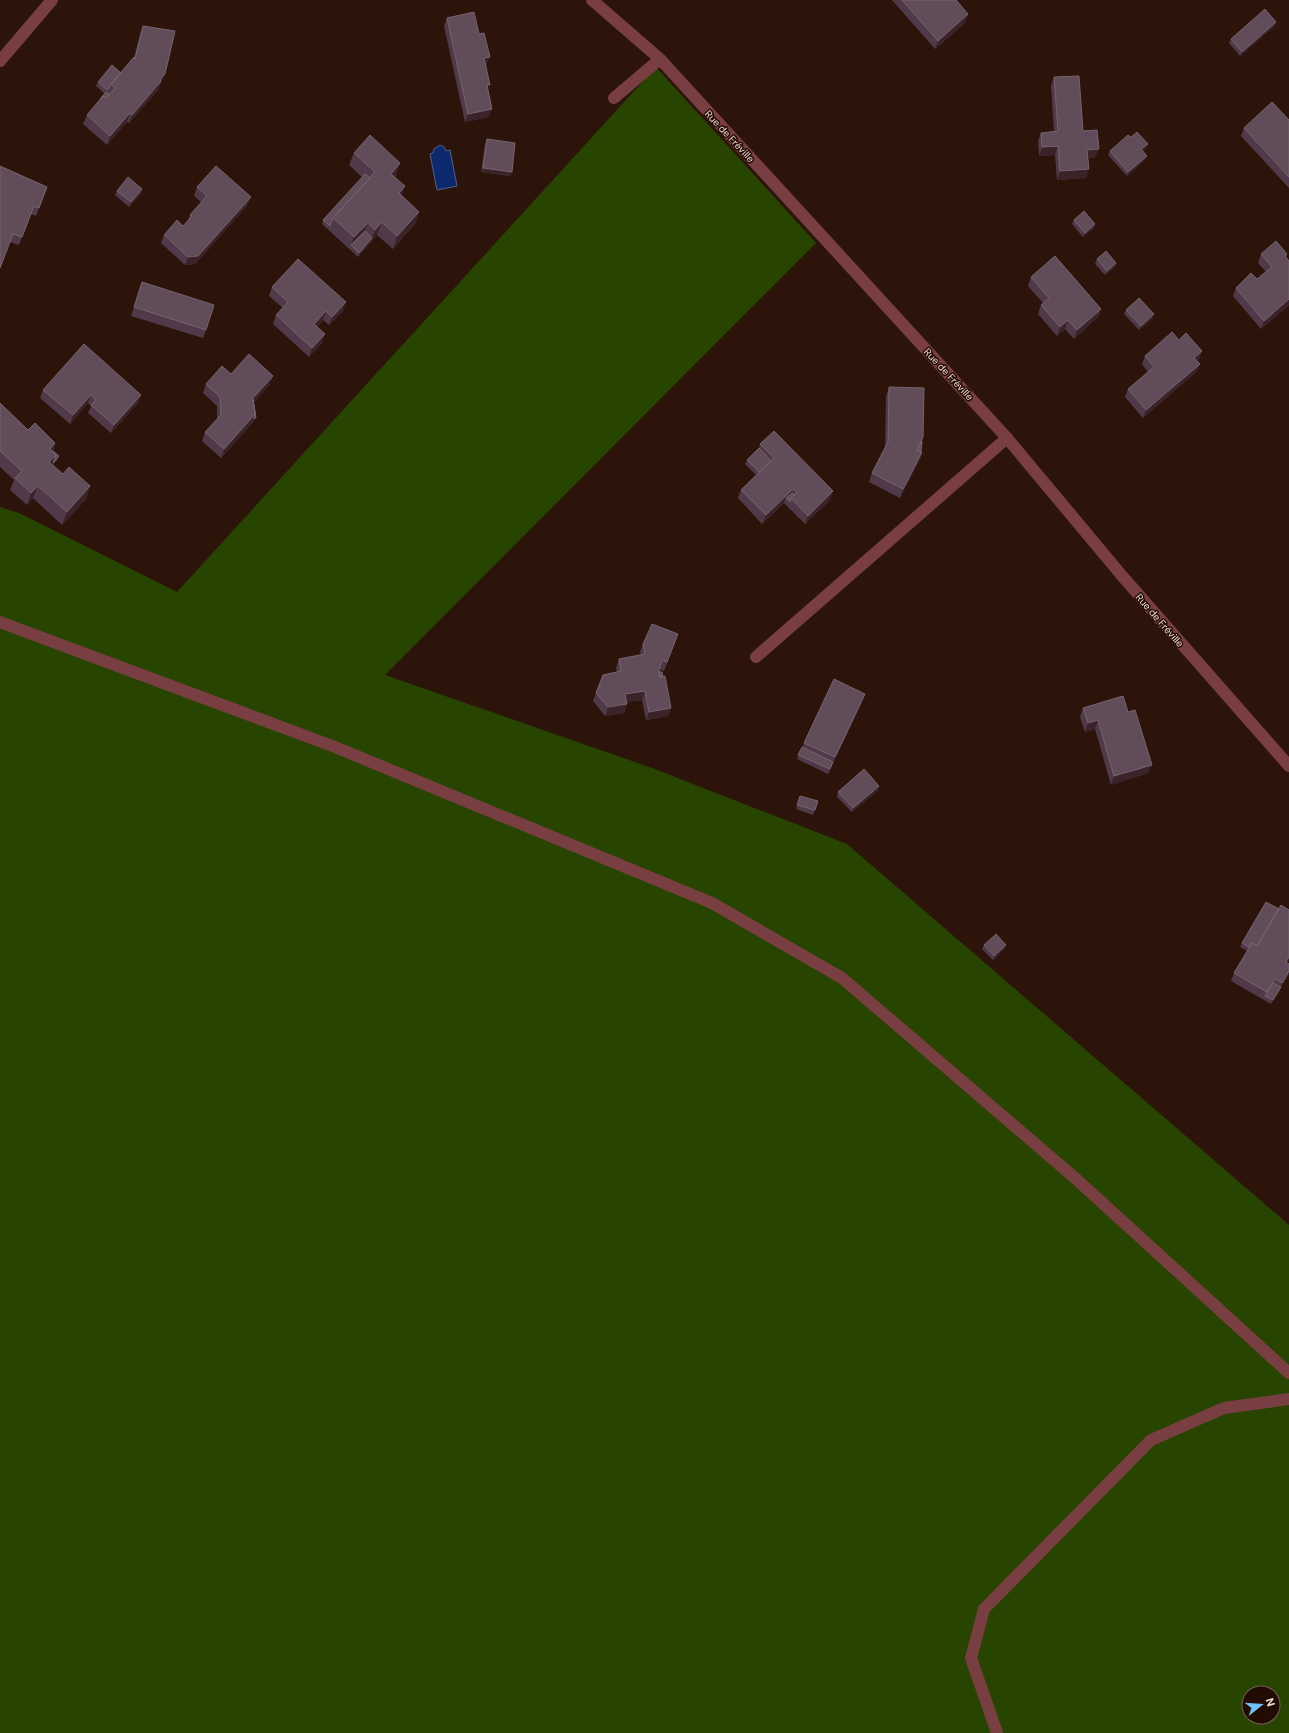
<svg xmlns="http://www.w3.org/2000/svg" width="1289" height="1733" viewBox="0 0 1289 1733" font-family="'DM Sans',sans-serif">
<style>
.green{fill:#284401;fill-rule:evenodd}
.water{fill:#0d296e;stroke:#515f8e}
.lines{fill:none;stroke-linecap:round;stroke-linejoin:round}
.service{stroke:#793e42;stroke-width:12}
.minor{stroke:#793e42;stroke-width:12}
.wall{fill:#503a4a}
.shaded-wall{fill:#3a242a}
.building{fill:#614c59;stroke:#77636d}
.labels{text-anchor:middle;stroke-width:3;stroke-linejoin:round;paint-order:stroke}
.street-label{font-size:10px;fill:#efded7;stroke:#220b03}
</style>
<rect width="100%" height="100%" fill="#2c140a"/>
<path class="green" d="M 656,67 L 816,243 L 385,675 L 652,768 L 847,844 L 1289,1225 L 1289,1733 L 0,1733 L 0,507 L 19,513 L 177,592 ZM 1249,1693 L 1273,1693 L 1273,1717 L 1249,1717 Z"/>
<path class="water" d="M 440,145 L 444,147 L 446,151 L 450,150 L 457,186 L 437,190 L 430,154 L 433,153 L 434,149 Z"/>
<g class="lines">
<path class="service" d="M 0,622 L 335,747 L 712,903 L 842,978 L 1075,1178 L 1289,1373
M 756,657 L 1007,438
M 997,1733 L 971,1658 L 984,1609 L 1151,1440 L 1224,1408 L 1289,1399"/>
<path class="minor" d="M 592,0 L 660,59 L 1007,438 L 1123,577 L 1289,766
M 0,61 L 52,0
M 614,98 L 660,59"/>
</g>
<path class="wall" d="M 892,0 L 956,0 L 968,14 L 965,23 L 935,49 Z
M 447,18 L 486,65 L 486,66 L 488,90 L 489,117 L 465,122 L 444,26 Z
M 143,26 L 162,82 L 160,84 L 158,90 L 129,123 L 127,122 L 107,145 L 83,124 L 87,115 L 105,94 L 96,86 L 98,82 L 121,73 L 134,58 L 140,34 Z
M 1275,26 L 1240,56 L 1229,43 L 1231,39 Z
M 1054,77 L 1083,131 L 1095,158 L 1088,158 L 1086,178 L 1057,180 L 1055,155 L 1039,156 L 1038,141 L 1041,133 L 1054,132 L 1051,86 Z
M 1289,120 L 1289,188 L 1241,136 L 1244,128 Z
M 1131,137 L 1146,148 L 1143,151 L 1145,160 L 1127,176 L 1108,155 L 1110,151 Z
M 487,139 L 512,172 L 510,176 L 481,172 L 485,144 Z
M 354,153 L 400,163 L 395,177 L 402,196 L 419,212 L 415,224 L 393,249 L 377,235 L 358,257 L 322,224 L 323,220 L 362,177 L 349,165 Z
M 0,166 L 47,187 L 36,216 L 31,214 L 19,245 L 10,242 Z
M 197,187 L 247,206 L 195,264 L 185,265 L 161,243 L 164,235 L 183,226 L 188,221 L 190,215 L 201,202 L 194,196 Z
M 142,189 L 141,194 L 129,207 L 115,195 L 117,191 Z
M 1074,220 L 1094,228 L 1083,237 L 1072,224 Z
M 1261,254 L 1287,254 L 1286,258 L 1289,261 L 1289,305 L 1261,329 L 1233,296 L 1236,288 L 1257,279 L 1266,272 L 1258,263 Z
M 1097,259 L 1116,263 L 1115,267 L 1105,275 L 1095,264 Z
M 1031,277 L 1101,309 L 1098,317 L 1074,339 L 1065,329 L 1057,336 L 1038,314 L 1041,305 L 1043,303 L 1028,286 Z
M 142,282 L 206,330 L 203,338 L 131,316 Z
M 272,287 L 343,311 L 329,325 L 323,320 L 317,327 L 322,343 L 309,357 L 273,324 L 276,315 L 283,308 L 269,296 Z
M 1126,310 L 1152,319 L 1139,330 L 1124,314 Z
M 1179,340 L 1199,360 L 1197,361 L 1200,364 L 1196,372 L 1143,418 L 1125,397 L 1128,389 L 1148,372 L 1142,364 L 1145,356 Z
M 84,344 L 138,403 L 111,433 L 88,413 L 91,406 L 88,403 L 70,424 L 40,398 L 43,390 Z
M 231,374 L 270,384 L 254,402 L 254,421 L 221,458 L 202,441 L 205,432 L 217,419 L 217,406 L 203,393 L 206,384 Z
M 889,387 L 923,437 L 922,441 L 921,452 L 922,452 L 920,459 L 900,498 L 869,482 L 872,473 L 885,448 L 886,396 Z
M 0,403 L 28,430 L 55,443 L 53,451 L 59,456 L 57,461 L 53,465 L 63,474 L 90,486 L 86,499 L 62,525 L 33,498 L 27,505 L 10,490 L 14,480 L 0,467 Z
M 760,444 L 830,500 L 805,524 L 784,503 L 762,524 L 738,498 L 741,490 L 756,475 L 745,464 L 747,460 L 759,448 Z
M 678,634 L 664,671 L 659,669 L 671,708 L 668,716 L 646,720 L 642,700 L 627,702 L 627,704 L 624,713 L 605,716 L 593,701 L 603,675 L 617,672 L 616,668 L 619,659 L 641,655 L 640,652 L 643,644 Z
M 1123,696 L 1148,773 L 1111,785 L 1095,729 L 1085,732 L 1080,717 L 1083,708 Z
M 862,702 L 828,774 L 797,759 L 804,743 Z
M 878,790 L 852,812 L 837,797 L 838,792 Z
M 800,796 L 818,801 L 813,815 L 796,809 Z
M 1242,943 L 1288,963 L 1289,974 L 1271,1004 L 1231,981 L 1234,973 L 1247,951 L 1240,947 Z
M 984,945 L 1006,945 L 1004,949 L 993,960 L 982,949 Z"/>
<path class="shaded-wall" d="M 968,14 L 965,23 L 935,49 L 938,41 Z
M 1276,22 L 1275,26 L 1240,56 L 1242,52 Z
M 490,57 L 486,65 L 481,67 L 484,58 Z
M 165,74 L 158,90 L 129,123 L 132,115 Z
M 492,109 L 489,117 L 465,122 L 468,114 Z
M 130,113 L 127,122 L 107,145 L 110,136 Z
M 1148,144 L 1146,148 L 1140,154 L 1141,149 Z
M 1058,146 L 1055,155 L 1039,156 L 1042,147 Z
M 1099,149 L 1095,158 L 1084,158 L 1087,150 Z
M 1147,156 L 1145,160 L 1127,176 L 1128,172 Z
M 400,163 L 396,176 L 387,186 L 391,174 Z
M 483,168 L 512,172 L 510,176 L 481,172 Z
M 1089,169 L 1086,178 L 1057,180 L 1060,171 Z
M 405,186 L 401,199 L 399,193 Z
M 142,189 L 141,194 L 129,207 L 131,202 Z
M 251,197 L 247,206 L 195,264 L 185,265 L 188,257 Z
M 419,212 L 415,224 L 393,249 L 397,236 Z
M 382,222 L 377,235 L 358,257 L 359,253 L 372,238 L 375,230 Z
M 368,223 L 363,235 L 351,245 L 354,237 Z
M 1095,224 L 1094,228 L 1083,237 L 1085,233 Z
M 1116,263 L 1115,267 L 1105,275 L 1107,271 Z
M 1289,299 L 1289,305 L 1261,329 L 1264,321 Z
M 346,302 L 343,311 L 329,325 L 332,317 Z
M 1101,309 L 1098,317 L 1074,339 L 1077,330 Z
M 326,311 L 323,320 L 311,333 L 314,324 Z
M 1154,314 L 1152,319 L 1139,330 L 1141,326 Z
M 1068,320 L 1065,329 L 1057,336 L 1060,327 Z
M 325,334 L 322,343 L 309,357 L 312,348 Z
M 1202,351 L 1199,360 L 1191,366 L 1194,358 Z
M 1200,364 L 1196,372 L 1143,418 L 1146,410 Z
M 273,376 L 270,384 L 252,405 L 253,398 Z
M 91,395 L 88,403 L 70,424 L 73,415 Z
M 141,395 L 138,403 L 111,433 L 114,425 Z
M 255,414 L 252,423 L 221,458 L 224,449 Z
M 256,417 L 254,421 L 252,423 L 254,419 Z
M 55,443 L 51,455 L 50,449 Z
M 922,452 L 920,459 L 900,498 L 903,489 Z
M 56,455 L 59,456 L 57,461 L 45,474 L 49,462 Z
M 38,486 L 33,498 L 27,505 L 31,493 Z
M 90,486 L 86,499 L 62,525 L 67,512 Z
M 793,489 L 790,497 L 786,498 L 784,503 L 762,524 L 766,515 Z
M 833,491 L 830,500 L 805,524 L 808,516 Z
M 645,691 L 642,700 L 622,703 L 625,694 Z
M 865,694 L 862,702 L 828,774 L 835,757 Z
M 627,704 L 624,713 L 605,716 L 608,707 Z
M 671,708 L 668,716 L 646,720 L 649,712 Z
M 1098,720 L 1095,729 L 1085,732 L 1088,723 Z
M 1152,765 L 1148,773 L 1111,785 L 1114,776 Z
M 879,786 L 878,790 L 852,812 L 853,808 Z
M 1006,945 L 1004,949 L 993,960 L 994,956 Z
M 1289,957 L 1289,960 L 1283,971 L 1286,962 Z
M 1289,971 L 1289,974 L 1271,1004 L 1282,983 Z"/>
<path class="building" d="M 902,0 L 956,0 L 968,14 L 938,41 Z
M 1265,9 L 1276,22 L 1242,52 L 1231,39 Z
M 474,12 L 479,34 L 484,33 L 490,57 L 484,58 L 490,85 L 487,85 L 492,109 L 468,114 L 447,18 Z
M 143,26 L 175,31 L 165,74 L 160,80 L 161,81 L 132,115 L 130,113 L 110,136 L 87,115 L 103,96 L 106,98 L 115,88 L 111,84 L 134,57 L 135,59 Z
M 112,65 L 121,73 L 111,84 L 109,88 L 107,90 L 98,82 Z
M 1079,76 L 1083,131 L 1097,130 L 1099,149 L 1087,150 L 1089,169 L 1060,171 L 1058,146 L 1042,147 L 1041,133 L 1058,131 L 1054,77 Z
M 106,92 L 109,94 L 106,98 L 103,96 L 101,99 L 100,99 Z
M 1272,102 L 1289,120 L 1289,177 L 1244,128 Z
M 1137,132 L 1148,144 L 1141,149 L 1147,156 L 1128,172 L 1110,151 L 1128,135 L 1131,137 Z
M 370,135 L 400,163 L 391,174 L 405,186 L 399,193 L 419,212 L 397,236 L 382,222 L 375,230 L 368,223 L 354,237 L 333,218 L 375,172 L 354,153 Z
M 487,139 L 515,143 L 512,172 L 483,168 Z
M 0,166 L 47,187 L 39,208 L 34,206 L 22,237 L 13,234 L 0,268 Z
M 216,166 L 251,197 L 198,256 L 188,257 L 164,235 L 177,220 L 183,226 L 192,216 L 190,215 L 207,196 L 197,187 Z
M 365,174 L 370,178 L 333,218 L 330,226 L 323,220 Z
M 128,177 L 142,189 L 131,202 L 117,191 Z
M 1084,211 L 1095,224 L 1085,233 L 1074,220 Z
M 365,231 L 372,238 L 359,253 L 351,245 Z
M 1276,241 L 1287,254 L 1285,256 L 1289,261 L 1289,299 L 1264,321 L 1236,288 L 1251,273 L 1257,279 L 1272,267 L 1261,254 Z
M 1106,251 L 1116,263 L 1107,271 L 1097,259 Z
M 1055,256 L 1101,309 L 1077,330 L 1068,320 L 1060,327 L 1041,305 L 1049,298 L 1031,277 Z
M 298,259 L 346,302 L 332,317 L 326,311 L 314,324 L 325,334 L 312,348 L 276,315 L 288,302 L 272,287 Z
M 142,282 L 214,305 L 206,330 L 134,307 Z
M 1139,298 L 1154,314 L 1141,326 L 1126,310 Z
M 1172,332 L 1179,340 L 1186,333 L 1202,351 L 1194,358 L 1200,364 L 1146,410 L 1128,389 L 1154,367 L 1145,356 Z
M 84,344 L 141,395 L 114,425 L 91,405 L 96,400 L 91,395 L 73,415 L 43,390 Z
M 249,354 L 273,376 L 253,398 L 255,414 L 224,449 L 205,432 L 221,415 L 220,397 L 206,384 L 222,366 L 231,374 Z
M 889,387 L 924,388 L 923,437 L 917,450 L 922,452 L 903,489 L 872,473 L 888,442 Z
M 253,400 L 256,417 L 254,419 L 255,414 Z
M 0,403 L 28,430 L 35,423 L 55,443 L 50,449 L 56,455 L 49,462 L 63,474 L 69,467 L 90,486 L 67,512 L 38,486 L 31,493 L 15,478 L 22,471 L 0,451 Z
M 774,431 L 833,491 L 808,516 L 791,498 L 797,492 L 793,489 L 766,515 L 741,490 L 774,458 L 760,444 Z
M 922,441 L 921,452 L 917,450 Z
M 759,448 L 771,461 L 759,472 L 747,460 Z
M 52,451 L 53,451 L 59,456 L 53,463 L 56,455 Z
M 792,493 L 794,495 L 791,498 L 790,502 L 786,498 Z
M 652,624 L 678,634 L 667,662 L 662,660 L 659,669 L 660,677 L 665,676 L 671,708 L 649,712 L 645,691 L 625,694 L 627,704 L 608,707 L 596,693 L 603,675 L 621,671 L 619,659 L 645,654 L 643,644 Z
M 659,672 L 662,672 L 663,677 L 660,677 Z
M 834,679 L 865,694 L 835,757 L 804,743 Z
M 1123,696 L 1128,712 L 1135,710 L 1152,765 L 1114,776 L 1098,720 L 1088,723 L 1083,708 Z
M 802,747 L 833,762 L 830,769 L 798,755 Z
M 864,769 L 879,786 L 853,808 L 838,792 Z
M 800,796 L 818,801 L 815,810 L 797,805 Z
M 1266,902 L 1279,909 L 1257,946 L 1252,943 L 1249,947 L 1242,943 Z
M 1281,905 L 1289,910 L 1289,957 L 1286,962 L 1289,964 L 1289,971 L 1282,983 L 1275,979 L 1267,992 L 1234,973 L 1252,943 L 1257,946 Z
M 996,934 L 1006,945 L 994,956 L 984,945 Z
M 1273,983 L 1281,987 L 1273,1000 L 1265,996 Z"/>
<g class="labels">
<g class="street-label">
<text transform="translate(730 136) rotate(47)" y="4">Rue de Fréville</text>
<text transform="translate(949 374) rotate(47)" y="4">Rue de Fréville</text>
<text transform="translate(1160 620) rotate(49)" y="4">Rue de Fréville</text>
</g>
</g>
<g transform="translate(1261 1705) rotate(73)"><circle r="19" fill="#220b03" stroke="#745f58"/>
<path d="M0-3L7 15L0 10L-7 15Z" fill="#6dc2f3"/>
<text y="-6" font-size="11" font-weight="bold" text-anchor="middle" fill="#efded7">N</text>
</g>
</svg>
